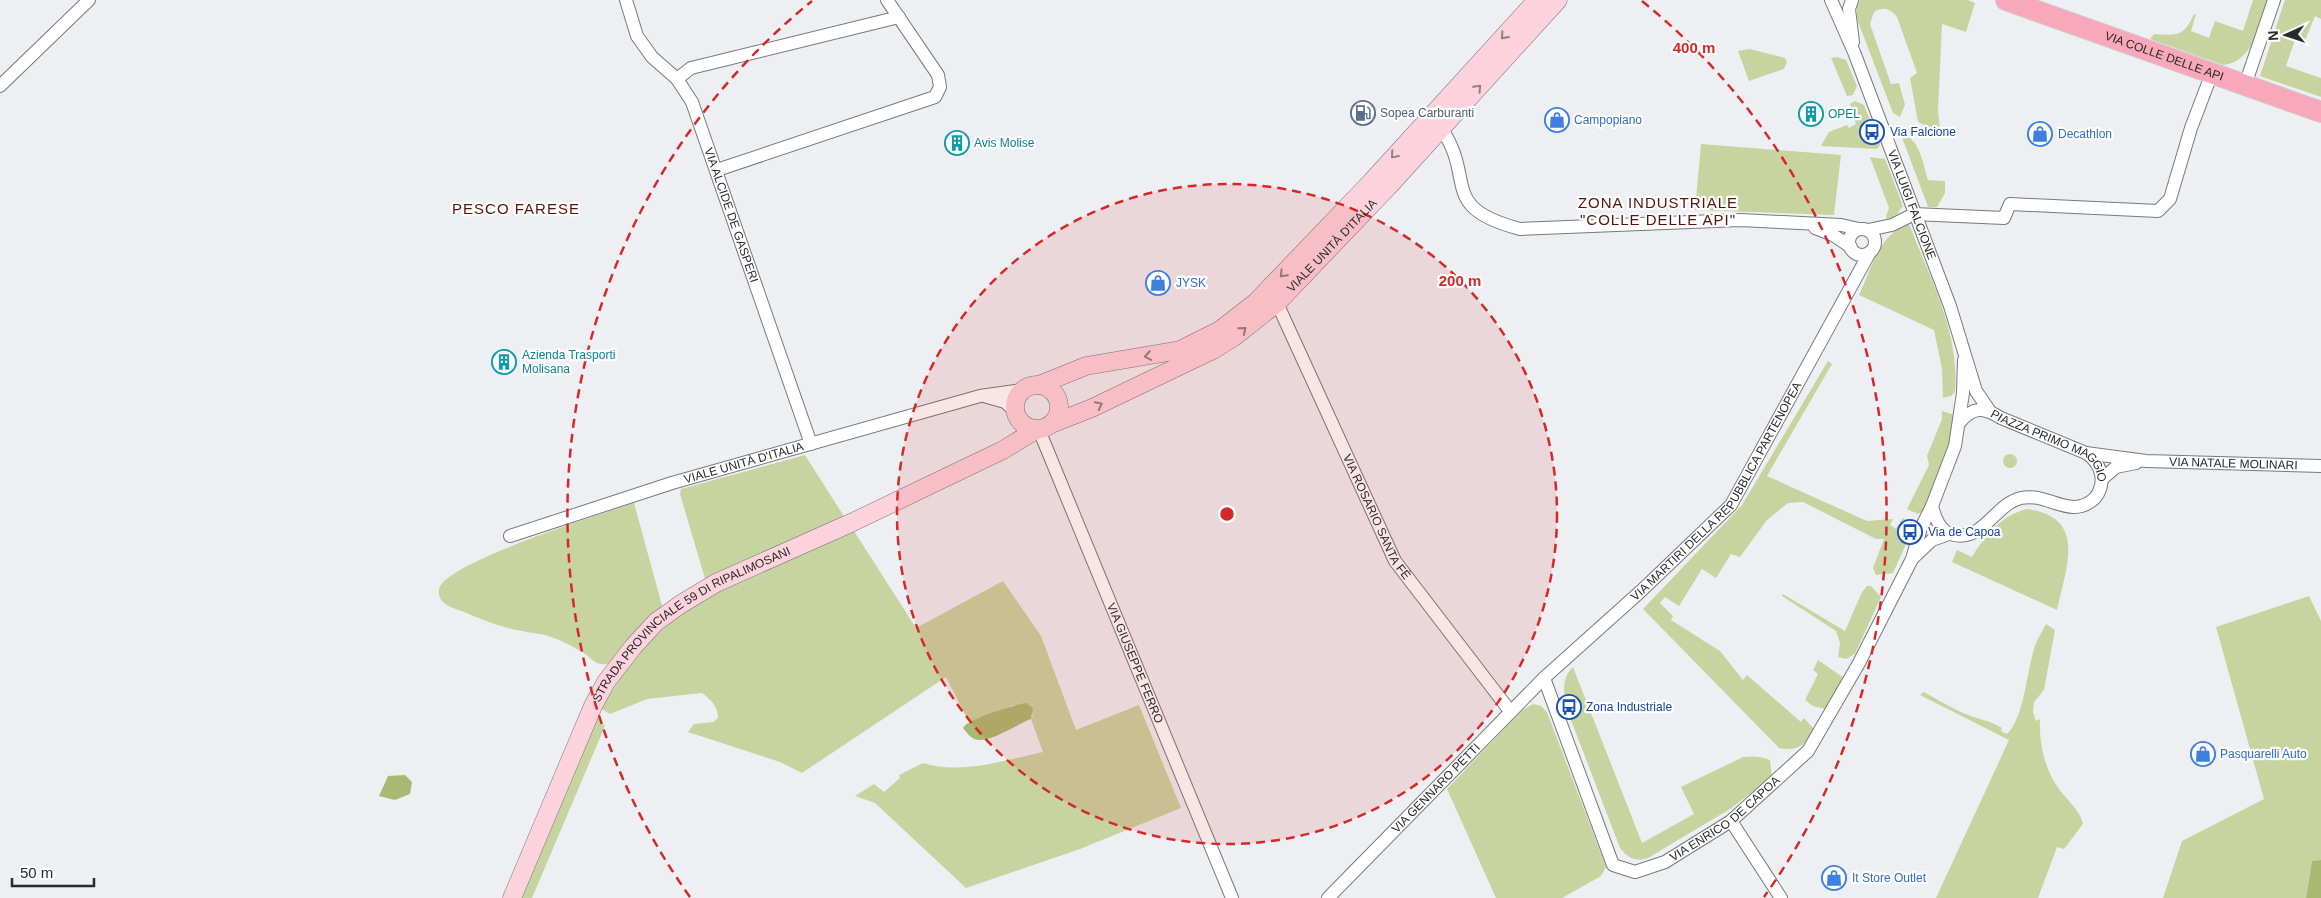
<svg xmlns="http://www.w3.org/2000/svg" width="2321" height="898" viewBox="0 0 2321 898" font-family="Helvetica,sans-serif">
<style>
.green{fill:#c8d49f}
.forest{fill:#aab971}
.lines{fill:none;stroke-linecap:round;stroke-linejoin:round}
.street-casing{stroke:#77797c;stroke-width:14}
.secondary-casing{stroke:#77797c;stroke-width:19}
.primary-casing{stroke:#ccc;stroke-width:22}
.street{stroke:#fff;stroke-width:12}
.secondary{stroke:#fcd3dd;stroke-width:18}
.primary{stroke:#f9a7bb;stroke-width:20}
.oneway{stroke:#937e84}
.ring{fill:none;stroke:#d62828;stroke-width:2.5;stroke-dasharray:9 6}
.labels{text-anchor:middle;stroke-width:4.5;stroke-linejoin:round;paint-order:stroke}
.street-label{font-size:12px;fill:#2a2a2b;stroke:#fcfdff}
.service-label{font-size:12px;fill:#4e5e75;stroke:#fcfdff;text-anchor:start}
.culture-label{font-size:12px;fill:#0d838f;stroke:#fcfdff;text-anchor:start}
.shop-label{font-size:12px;fill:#366cbe;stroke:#fcfdff;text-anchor:start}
.transit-label{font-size:12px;fill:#164399;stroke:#fcfdff;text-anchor:start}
.quarter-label{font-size:15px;letter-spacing:1px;fill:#571508;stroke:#fcfdff}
.centre{fill:#d62828;stroke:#fcfdff;stroke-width:2.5}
.ring-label{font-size:15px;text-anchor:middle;font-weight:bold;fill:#d62828;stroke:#fcfdff;stroke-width:4.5;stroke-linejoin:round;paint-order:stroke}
</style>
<rect width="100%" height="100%" fill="#eeeff3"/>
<path class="green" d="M 1860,0 L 1968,0 L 1975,3 L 1966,32 L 1942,24 L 1938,111 L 1940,129 L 1931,128 L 1918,122 L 1910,78 L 1917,73 L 1897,17 C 1890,9 1884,6 1874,12 L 1870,24 L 1891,84 L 1899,83 L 1905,105 L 1900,117 L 1893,113 L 1857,19 L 1857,6 Z
M 2253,0 L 2267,0 C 2258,26 2255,61 2223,65 L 2150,39 L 2154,34 C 2178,36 2184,36 2194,14 L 2196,14 L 2191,31 L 2209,38 L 2215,21 L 2243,31 Z
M 2285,0 L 2321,0 L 2321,19 L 2315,16 L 2304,43 L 2295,40 L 2286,66 L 2321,78 L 2321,97 L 2260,76 Z
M 1750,49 L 1785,58 L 1787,62 L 1784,69 L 1749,81 L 1738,51 Z
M 1837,57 L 1846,60 L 1857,86 L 1853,95 L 1847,96 L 1831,58 Z
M 1855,101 L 1864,105 L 1880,145 L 1877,149 L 1821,146 L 1829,132 L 1847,125 L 1849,128 L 1856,124 L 1850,104 Z
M 1900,132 C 1921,140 1922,161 1928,180 L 1945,181 L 1945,193 L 1937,207 L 1928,207 Z
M 1701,144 L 1841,155 L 1834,215 L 1695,210 Z
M 1870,157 L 1885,159 L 1903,206 L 1897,214 L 1887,220 L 1886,216 L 1889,208 Z
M 1909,224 C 1930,278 1960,333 1955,392 L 1951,396 L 1943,398 L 1942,369 L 1934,330 L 1859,295 C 1871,270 1879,233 1909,224 Z
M 1828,361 L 1832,364 L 1767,476 L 1867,521 L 1893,519 L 1890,525 L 1896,529 L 1903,518 L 1915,525 L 1913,529 L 1908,527 L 1902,539 L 1907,542 L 1893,573 L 1876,575 L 1873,568 L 1884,539 L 1876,539 L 1803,502 L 1788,503 L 1767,520 L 1740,557 L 1731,554 L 1716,578 L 1702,569 L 1679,606 L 1665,597 L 1660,603 L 1673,616 L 1671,620 L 1720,651 L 1743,680 L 1747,675 L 1801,722 L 1804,718 L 1814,729 C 1805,745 1798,752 1779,748 L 1643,609 L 1742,505 Z
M 1942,411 L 1955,415 L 1950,444 L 1922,512 L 1918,514 L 1907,509 L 1929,465 L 1927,456 L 1942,419 Z
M2003 461a7 7 0 1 1 14 0a7 7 0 1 1-14 0Z
M 805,455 L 845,518 L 706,582 L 680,494 L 681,489 Z
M 634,503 L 663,609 L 608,664 C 595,666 592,658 582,652 C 572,646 559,639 548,636 C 540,633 530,633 522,631 C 502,628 483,620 464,612 C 454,608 436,604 439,589 C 444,563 604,513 634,503 Z
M 2027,509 C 2088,517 2066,568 2057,610 L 1952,562 L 1957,550 L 1972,557 C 1985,535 2002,515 2027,509 Z
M 854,531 L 916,628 L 1003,581 L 1041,636 L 1076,730 L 1139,705 L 1181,808 L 1080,849 L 966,888 L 875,803 L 855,796 L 874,784 L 884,792 L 900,778 L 899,775 L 923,763 C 961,775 1006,760 1043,752 L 1031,719 L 1033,715 L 1014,705 L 969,722 L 946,677 L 802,773 L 780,762 L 688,732 L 694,724 L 713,722 L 718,718 C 718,706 711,700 702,693 L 647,699 L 610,714 L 600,708 L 631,663 L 657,634 L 686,609 L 727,587 Z
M 1867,586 L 1871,586 L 1881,597 L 1855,654 L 1846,659 L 1838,657 L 1840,643 L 1836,631 L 1782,596 L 1783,594 L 1845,631 L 1862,592 Z
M 2309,596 L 2321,621 L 2321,860 L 2312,861 L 2306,898 L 2163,898 L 2182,841 L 2264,799 L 2216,627 Z
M 2046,624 L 2055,630 L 2044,690 L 2034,702 L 2033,712 L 2036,721 L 2040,719 C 2039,742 2044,767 2057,786 C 2065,799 2080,809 2083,824 L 2064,849 L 2057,847 L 2038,898 L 1936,898 L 2009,740 L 1920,695 L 1924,692 C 1937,699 1950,707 1963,713 C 1977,719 1989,720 2002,728 L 2001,731 L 2007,734 C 2024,718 2027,671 2034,649 C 2036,641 2042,632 2046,624 Z
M 1818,660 L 1844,678 L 1826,709 L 1813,706 L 1805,700 L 1818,674 L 1813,670 Z
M 1573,667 L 1642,843 L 1694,814 L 1681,787 L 1743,757 C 1753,756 1760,756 1770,760 L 1772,777 L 1730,809 L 1648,858 C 1635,862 1628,858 1620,848 L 1566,707 C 1564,692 1561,678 1573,667 Z
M 1533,704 L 1541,706 L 1547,712 L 1606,867 L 1601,876 L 1562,898 L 1496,898 L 1447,789 L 1521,711 Z
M 595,715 L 605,726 L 532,898 L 520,898 Z"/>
<path class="forest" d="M 1026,703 L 1033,708 L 1031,719 C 1018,724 992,741 978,740 C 971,739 967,733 963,728 C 967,719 1015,705 1026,703 Z
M 405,775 L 412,782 L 410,794 L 395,800 L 379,796 L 388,776 Z
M 2321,860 L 2321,898 L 2306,898 L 2312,861 Z"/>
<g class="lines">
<defs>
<g id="street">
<path id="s1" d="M 626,0 L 637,36 L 652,57 L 677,79 L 692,102 L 811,444"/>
<path id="s2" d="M 1831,0 L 1854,52 L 1950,306 L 1976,391 L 1989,410"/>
<path d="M 1852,0 L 1849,9 L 1853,42"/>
<path d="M 677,79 L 691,68 L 899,17"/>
<path d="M 2245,85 L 2274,0"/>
<path d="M 0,86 L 89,0"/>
<path d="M 1441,128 C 1477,180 1437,207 1520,229 L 1740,220 L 1841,225 L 1859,229"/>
<path d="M 717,170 L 935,97 L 940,87 L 938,75 L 887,0"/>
<path d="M 1815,228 L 1833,235 L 1851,247"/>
<circle cx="1862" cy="242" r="13"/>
<path d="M 1868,230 L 1892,225 L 1914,214 L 2004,218 L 2010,204 L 2158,211 L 2170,199 L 2191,128 L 2212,73"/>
<path id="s3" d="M 1277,303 L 1395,561 L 1510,711"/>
<path d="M 987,397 L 1005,402 L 1015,411"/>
<path id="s4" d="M 1959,423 C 1973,406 1984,407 2001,418 L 2086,453 C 2094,458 2099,465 2101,474 C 2103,483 2100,493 2094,499 C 2070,520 2048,492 2021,498 C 1995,504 1984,541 1954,535 C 1940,532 1935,518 1932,506 L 1955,446 L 1963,393 L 1964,360"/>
<path id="s5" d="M 1039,430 L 1232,898"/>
<path id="s6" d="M 2086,453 L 2146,461 L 2321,466"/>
<path d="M 2102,479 L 2116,467 L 2136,463"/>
<path id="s7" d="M 510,536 L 672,483 L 980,396 L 1022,390"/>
<path d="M 1914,557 L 1932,540 L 1949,534"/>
<path id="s8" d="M 1544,678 L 1613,865 L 1635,872 L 1665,862 L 1731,821 L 1808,751 L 1859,663 L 1912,559 L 1921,528 L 1932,506"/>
<path d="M 1731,821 L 1781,898"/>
<path id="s9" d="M 1328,898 L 1544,678 L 1641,591 L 1731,505 L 1870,252"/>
</g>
<g id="secondary">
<circle cx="1037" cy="407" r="22"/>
<path d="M 1039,385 L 1086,366 L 1180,350 L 1220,330 L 1256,302 L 1372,181 L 1537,0"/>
<path id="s10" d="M 1054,423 L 1092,408 L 1213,350 L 1234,337 L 1277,303 L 1388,187 L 1558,0"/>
<path id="s11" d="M 512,898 L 593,706 L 606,682 L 633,647 L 656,622 L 681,604 L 716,583 L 853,522 L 1003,450 L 1036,430"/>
</g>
<g id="primary">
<path id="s12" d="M 2006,0 L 2321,112"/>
</g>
</defs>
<use href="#street" class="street-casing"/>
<use href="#secondary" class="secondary-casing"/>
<use href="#primary" class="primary-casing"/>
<use href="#street" class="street"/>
<use href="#secondary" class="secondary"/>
<use href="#primary" class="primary"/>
</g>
<defs><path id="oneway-chevron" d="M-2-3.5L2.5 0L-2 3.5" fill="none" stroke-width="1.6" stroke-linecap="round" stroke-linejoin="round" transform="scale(1.25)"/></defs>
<g class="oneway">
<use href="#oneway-chevron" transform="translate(1504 36) rotate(132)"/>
<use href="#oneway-chevron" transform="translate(1478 88) rotate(-47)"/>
<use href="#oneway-chevron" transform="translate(1394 155) rotate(131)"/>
<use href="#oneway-chevron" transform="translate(1283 274) rotate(134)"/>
<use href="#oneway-chevron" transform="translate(1243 330) rotate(-39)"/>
<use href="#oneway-chevron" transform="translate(1148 356) rotate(170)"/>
<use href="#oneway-chevron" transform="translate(1099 405) rotate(-26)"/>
</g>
<circle cx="1227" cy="514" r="330" fill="#d62828" fill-opacity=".12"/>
<g class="ring">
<circle cx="1227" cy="514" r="330"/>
<path d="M690 897A660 660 0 0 1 812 1M1642 1A660 660 0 0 1 1764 897"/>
</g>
<defs>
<symbol id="fuel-ring" viewBox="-11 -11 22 22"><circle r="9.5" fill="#fcfdff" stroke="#5c6f8a" stroke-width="1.5"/><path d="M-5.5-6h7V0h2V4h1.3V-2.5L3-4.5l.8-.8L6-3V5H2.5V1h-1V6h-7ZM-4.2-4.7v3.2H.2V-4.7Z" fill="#5c6f8a"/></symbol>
<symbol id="building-ring" viewBox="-11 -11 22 22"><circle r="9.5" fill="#fcfdff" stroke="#0f9aa8" stroke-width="1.5"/><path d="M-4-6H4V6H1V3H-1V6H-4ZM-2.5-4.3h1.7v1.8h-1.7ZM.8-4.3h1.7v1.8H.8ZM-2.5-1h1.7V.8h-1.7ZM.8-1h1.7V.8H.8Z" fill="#0f9aa8"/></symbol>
<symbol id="shop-ring" viewBox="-11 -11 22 22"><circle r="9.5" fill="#fcfdff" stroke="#3f7fe0" stroke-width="1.5"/><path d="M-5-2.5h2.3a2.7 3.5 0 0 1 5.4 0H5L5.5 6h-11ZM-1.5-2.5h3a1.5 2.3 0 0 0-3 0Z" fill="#3f7fe0"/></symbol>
<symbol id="bus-ring" viewBox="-11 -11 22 22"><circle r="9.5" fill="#fcfdff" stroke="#1a4fb4" stroke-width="1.5"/><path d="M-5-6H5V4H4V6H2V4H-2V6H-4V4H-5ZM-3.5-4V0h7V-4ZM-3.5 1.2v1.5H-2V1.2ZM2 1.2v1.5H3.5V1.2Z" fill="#1a4fb4"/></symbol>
</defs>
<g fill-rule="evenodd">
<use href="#fuel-ring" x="1349" y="99" width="28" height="28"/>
<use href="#building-ring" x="1797" y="100" width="28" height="28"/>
<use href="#shop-ring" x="1543" y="106" width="28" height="28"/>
<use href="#bus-ring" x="1858" y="118" width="28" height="28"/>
<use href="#shop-ring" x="2026" y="120" width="28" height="28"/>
<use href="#building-ring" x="943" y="129" width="28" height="28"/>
<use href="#shop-ring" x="1144" y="269" width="28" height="28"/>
<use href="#building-ring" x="490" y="348" width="28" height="28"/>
<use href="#bus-ring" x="1896" y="518" width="28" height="28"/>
<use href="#bus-ring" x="1555" y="693" width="28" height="28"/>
<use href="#shop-ring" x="2189" y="740" width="28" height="28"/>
<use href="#shop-ring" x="1820" y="864" width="28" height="28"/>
</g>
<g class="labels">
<g class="street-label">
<text dy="4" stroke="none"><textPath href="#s12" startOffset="168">VIA COLLE DELLE API</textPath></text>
<text dy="4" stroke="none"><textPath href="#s2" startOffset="220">VIA LUIGI FALCIONE</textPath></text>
<text dy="4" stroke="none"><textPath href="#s1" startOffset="244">VIA ALCIDE DE GASPERI</textPath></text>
<text dy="4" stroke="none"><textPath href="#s10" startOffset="334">VIALE UNITÀ D'ITALIA</textPath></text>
<text dy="4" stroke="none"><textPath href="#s4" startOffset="106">PIAZZA PRIMO MAGGIO</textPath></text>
<text dy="4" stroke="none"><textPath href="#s7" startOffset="245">VIALE UNITÀ D'ITALIA</textPath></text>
<text dy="4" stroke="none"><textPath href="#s6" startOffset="148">VIA NATALE MOLINARI</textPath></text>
<text dy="4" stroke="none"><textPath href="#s9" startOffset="565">VIA MARTIRI DELLA REPUBBLICA PARTENOPEA</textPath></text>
<text dy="4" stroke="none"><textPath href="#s3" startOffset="236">VIA ROSARIO SANTA FÈ</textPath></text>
<text dy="4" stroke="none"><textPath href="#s11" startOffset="340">STRADA PROVINCIALE 59 DI RIPALIMOSANI</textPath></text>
<text dy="4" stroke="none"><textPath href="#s5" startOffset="252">VIA GIUSEPPE FERRO</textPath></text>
<text dy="4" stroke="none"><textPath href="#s9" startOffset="154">VIA GENNARO PETTI</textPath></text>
<text dy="4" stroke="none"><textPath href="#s8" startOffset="328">VIA ENRICO DE CAPOA</textPath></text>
</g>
<g class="service-label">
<text x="1380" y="117">Sopea Carburanti</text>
</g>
<g class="culture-label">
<text x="1828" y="118">OPEL</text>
<text x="974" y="147">Avis Molise</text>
<text x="522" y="359">Azienda Trasporti<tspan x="522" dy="14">Molisana</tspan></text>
</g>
<g class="shop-label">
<text x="1574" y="124">Campopiano</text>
<text x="2058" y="138">Decathlon</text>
<text x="1176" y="287">JYSK</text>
<text x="2220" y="758">Pasquarelli Auto</text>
<text x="1852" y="882">It Store Outlet</text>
</g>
<g class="transit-label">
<text x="1890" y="136">Via Falcione</text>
<text x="1928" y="536">Via de Capoa</text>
<text x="1586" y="711">Zona Industriale</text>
</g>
<g class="quarter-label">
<text x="1658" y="208">ZONA INDUSTRIALE<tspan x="1658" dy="17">"COLLE DELLE API"</tspan></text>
<text x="516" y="214">PESCO FARESE</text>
</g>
</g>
<circle cx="1227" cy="514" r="8" class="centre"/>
<g class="ring-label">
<text x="1694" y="53">400 m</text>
<text x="1460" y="286">200 m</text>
</g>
<g transform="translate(2286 35) rotate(267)" stroke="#fcfdff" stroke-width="4" paint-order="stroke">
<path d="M0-4L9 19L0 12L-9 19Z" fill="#2a2a2b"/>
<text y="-8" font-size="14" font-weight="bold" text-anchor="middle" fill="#2a2a2b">N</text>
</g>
<path d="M12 878v8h82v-8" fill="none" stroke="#2a2a2b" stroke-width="2.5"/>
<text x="20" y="878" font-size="15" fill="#2a2a2b" stroke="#fcfdff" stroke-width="4" paint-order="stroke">50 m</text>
</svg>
